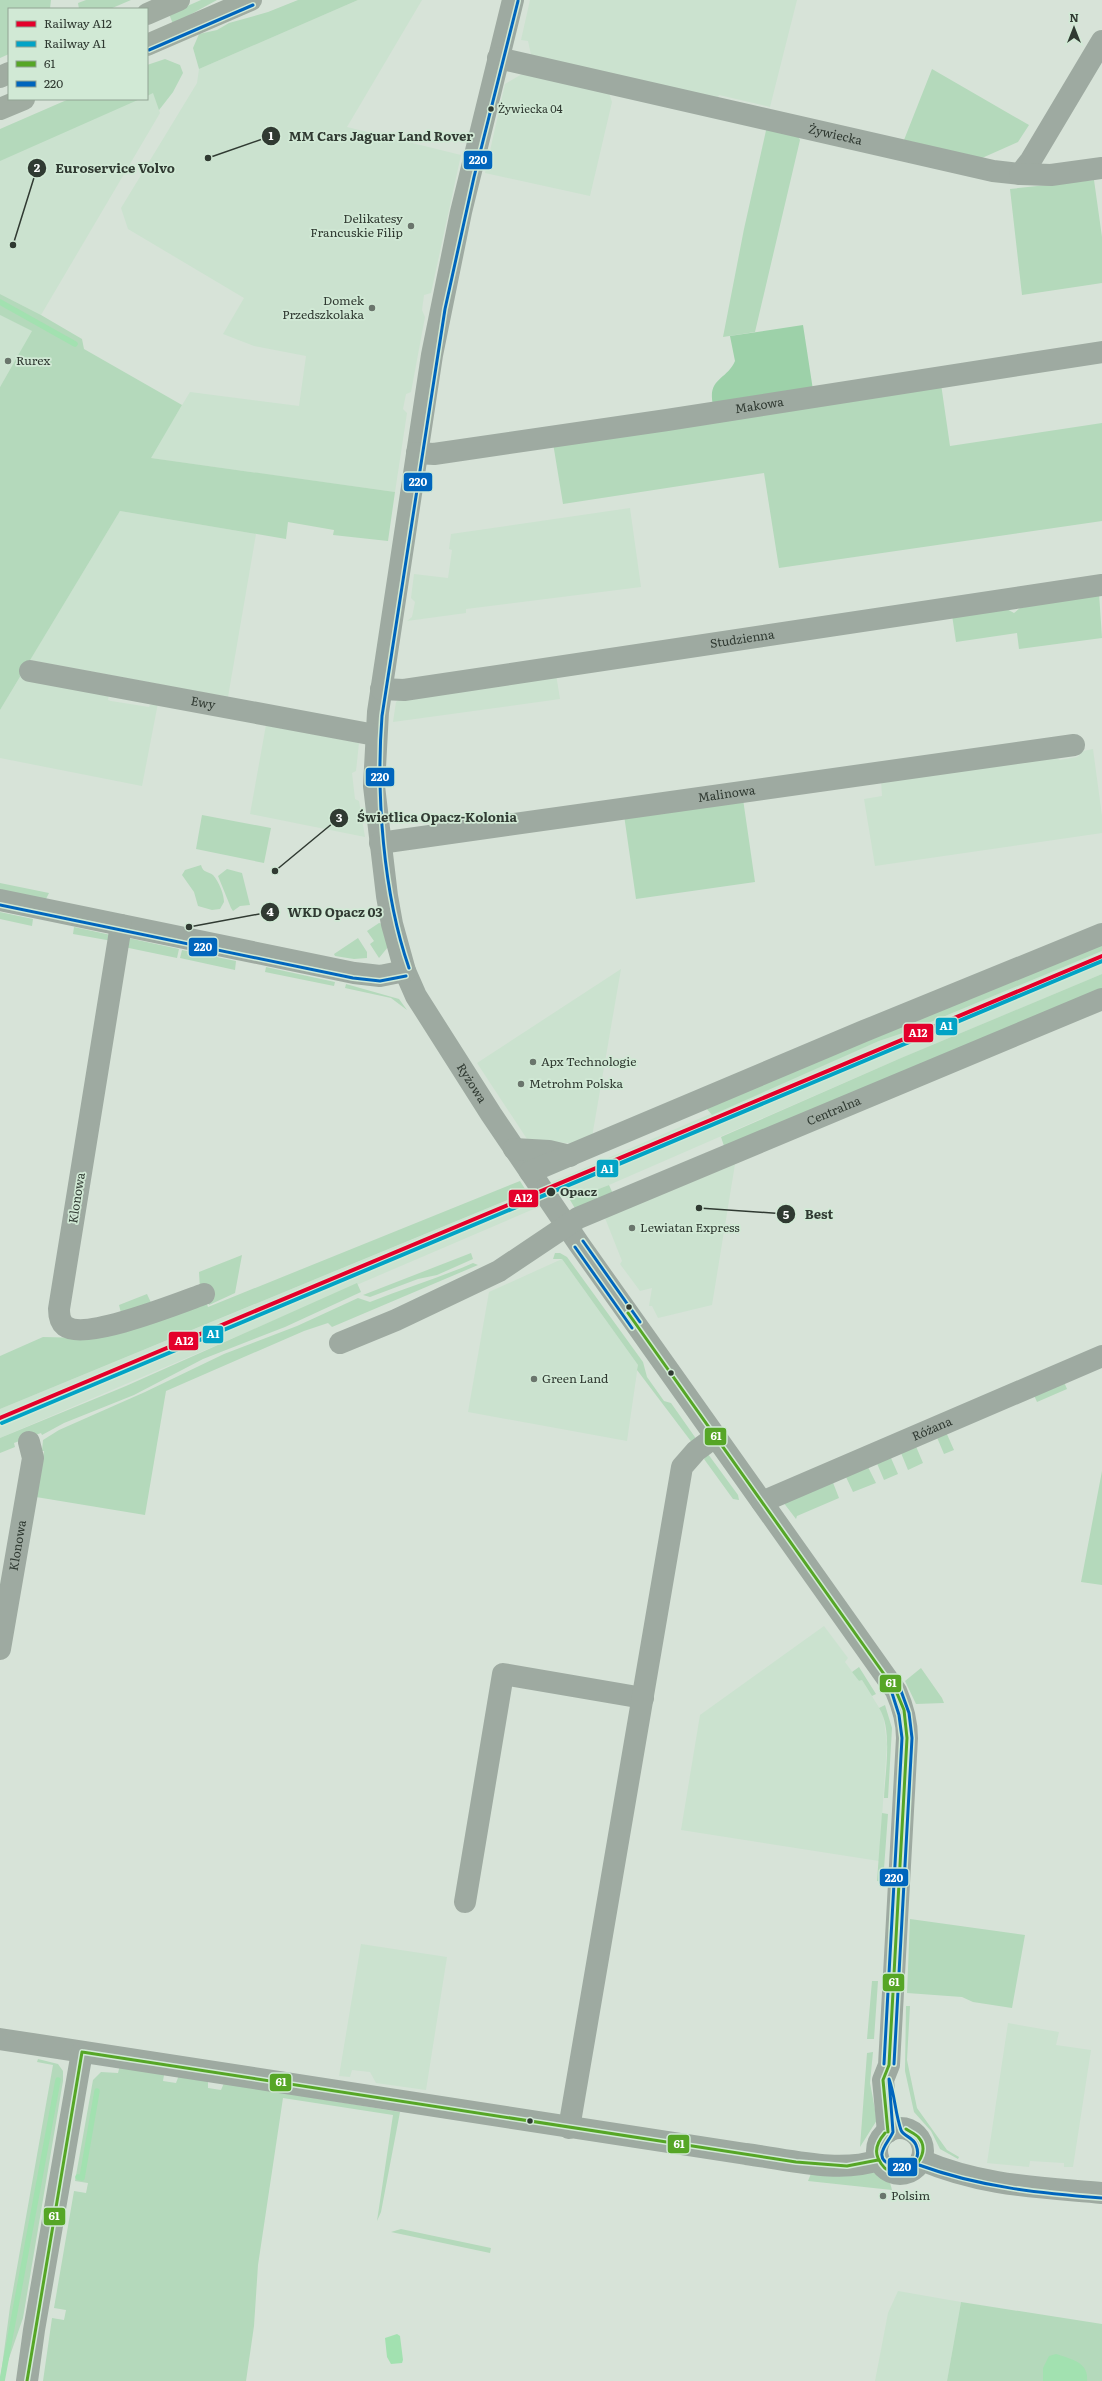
<svg xmlns="http://www.w3.org/2000/svg" width="1102" height="2381" viewBox="0 0 1102 2381" font-family="Literata,serif">
<style>
.built{fill:#cbe2cf}
.green{fill:#b4d9bb}
.forest{fill:#9dd1a9}
.water{fill:#a2e1b0}
.lines{fill:none;stroke-linecap:round;stroke-linejoin:round}
.stream{stroke:#a2e1b0;stroke-width:5.5}
.minor{stroke:#9eaaa1;stroke-width:22}
.major{stroke:#a0aca1;stroke-width:22}
.bus-1-casing{stroke:#d1e9d5;stroke-width:6}
.bus-2-casing{stroke:#d1e9d5;stroke-width:6}
.bus-1{stroke:#56a626;stroke-width:3}
.bus-2{stroke:#0065bd;stroke-width:3}
.rail-1-casing{stroke:#d1e9d5;stroke-width:7}
.rail-2-casing{stroke:#d1e9d5;stroke-width:7}
.rail-1{stroke:#e4002b;stroke-width:4}
.rail-2{stroke:#02a3c6;stroke-width:4}
.bus-dot{fill:#303a32;stroke:#d1e9d5;stroke-width:1.5}
.poi-dot{fill:#6a756c;stroke:#d1e9d5;stroke-width:1.5}
.labels{text-anchor:middle;stroke-width:3.5;stroke-linejoin:round;paint-order:stroke}
.bus-label{font-size:11px;fill:#303a32;stroke:#d1e9d5;text-anchor:start}
.street-label{font-size:12px;fill:#303a32;stroke:#d1e9d5}
.poi-label{font-size:12px;fill:#303a32;stroke:#d1e9d5;text-anchor:start}
.stop-label{font-size:12px;font-weight:bold;fill:#303a32;stroke:#d1e9d5;text-anchor:start}
.leader{fill:none;stroke:#303a32;stroke-width:1.5}
.callout-dot{fill:#303a32;stroke:#d1e9d5;stroke-width:1.5}
.mark-label{font-size:12px;text-anchor:middle;font-weight:bold;fill:#fff}
.callout-label{font-size:13px;text-anchor:middle;font-weight:bold;fill:#303a32;stroke:#d1e9d5;stroke-width:3.5;stroke-linejoin:round;paint-order:stroke}
.line-badge{stroke:#d1e9d5;stroke-width:1.5}
.badge-label{font-size:11px;text-anchor:middle;font-weight:bold;fill:#fff}
</style>
<rect width="100%" height="100%" fill="#d7e3d8"/>
<path class="built" d="M 358,0 L 422,0 L 347,127 L 461,155 L 431,293 L 424,295 L 422,310 L 425,317 L 411,392 L 406,394 L 403,409 L 407,413 L 395,492 L 150,458 L 190,392 L 299,406 L 306,356 L 254,346 L 223,334 L 244,298 L 128,229 L 121,208 L 197,83 L 199,69 Z
M 530,0 L 797,0 L 770,107 L 719,95 L 717,100 L 531,55 L 528,41 L 521,40 Z
M 522,74 L 609,93 L 612,102 L 590,196 L 485,173 L 505,84 Z
M 147,92 L 173,92 L 159,110 L 160,113 L 41,315 L 0,294 L 0,157 L 131,99 L 147,99 Z
M 0,315 L 33,331 L 0,387 Z
M 630,508 L 641,587 L 466,609 L 466,613 L 407,621 L 412,617 L 415,602 L 411,598 L 414,574 L 448,578 L 452,550 L 449,549 L 451,534 Z
M 120,511 L 256,534 L 228,697 L 30,660 Z
M 556,674 L 560,699 L 393,722 L 396,702 L 401,698 Z
M 20,677 L 109,694 L 108,700 L 111,701 L 149,707 L 150,705 L 158,703 L 142,786 L 0,758 L 0,710 Z
M 266,725 L 359,743 L 356,771 L 352,773 L 355,799 L 359,801 L 365,837 L 250,814 Z
M 1093,749 L 1102,816 L 1102,833 L 875,866 L 864,799 L 882,796 L 881,780 L 1052,755 L 1060,760 L 1077,757 L 1083,751 Z
M 1102,951 L 1102,974 L 901,1058 L 609,1185 L 569,1200 L 564,1196 L 0,1438 L 0,1409 L 557,1180 L 879,1041 L 909,1031 Z
M 621,969 L 592,1137 L 576,1144 L 527,1139 L 477,1063 Z
M 735,1164 L 712,1305 L 658,1318 L 652,1306 L 649,1306 L 652,1288 L 640,1291 L 620,1264 L 622,1261 L 605,1218 Z
M 562,1259 L 638,1365 L 627,1441 L 468,1412 L 489,1292 Z
M 824,1626 L 848,1658 L 845,1662 L 859,1681 L 862,1680 L 883,1714 L 887,1744 L 879,1861 L 681,1830 L 700,1715 Z
M 361,1944 L 447,1957 L 426,2090 L 376,2083 L 370,2072 L 352,2070 L 350,2077 L 339,2076 Z
M 1008,2023 L 1059,2032 L 1056,2045 L 1091,2050 L 1073,2167 L 1064,2167 L 1064,2163 L 1030,2161 L 1029,2167 L 987,2163 Z
M 898,2291 L 961,2302 L 947,2381 L 875,2381 L 888,2313 Z"/>
<path class="green" d="M 0,0 L 51,0 L 50,9 L 9,9 L 9,54 L 0,58 Z
M 86,0 L 131,0 L 110,9 L 79,9 L 78,3 Z
M 201,0 L 217,0 L 173,24 L 169,14 Z
M 298,0 L 358,0 L 199,69 L 193,48 L 199,34 L 217,30 L 229,23 L 268,12 Z
M 165,59 L 180,65 L 183,73 L 173,92 L 159,110 L 153,93 L 147,96 L 147,65 Z
M 932,69 L 1029,125 L 1018,142 L 982,158 L 904,140 Z
M 69,99 L 140,99 L 0,161 L 0,129 Z
M 767,126 L 796,132 L 800,140 L 755,332 L 723,337 L 744,229 Z
M 1094,180 L 1102,237 L 1102,283 L 1022,295 L 1010,189 Z
M 0,294 L 41,315 L 82,339 L 84,349 L 182,405 L 151,458 L 395,492 L 388,541 L 333,535 L 334,530 L 288,522 L 286,539 L 120,511 L 0,710 L 0,387 L 32,331 L 0,315 Z
M 941,384 L 950,446 L 1102,423 L 1102,521 L 779,568 L 764,473 L 563,504 L 553,443 Z
M 1099,593 L 1102,638 L 1019,649 L 1017,633 L 956,642 L 952,615 L 1003,607 L 1014,613 L 1020,608 Z
M 743,799 L 755,882 L 636,899 L 624,815 Z
M 202,815 L 271,828 L 264,863 L 196,849 Z
M 201,865 C 203,873 208,871 213,875 C 219,882 224,894 224,902 L 220,909 L 212,910 L 198,906 L 194,892 L 182,875 L 185,870 Z
M 227,869 L 242,873 L 250,905 L 240,906 L 233,911 L 231,908 L 218,876 Z
M 0,883 L 49,893 L 45,901 L 0,891 Z
M 0,912 L 33,919 L 32,926 L 0,919 Z
M 379,923 L 383,924 L 388,947 L 379,958 L 370,944 L 374,941 L 367,931 Z
M 74,927 L 111,935 L 112,941 L 73,934 Z
M 128,938 L 179,949 L 177,958 L 124,947 Z
M 358,938 L 367,952 L 367,958 L 354,959 L 335,956 L 334,954 Z
M 1102,939 L 1102,951 L 909,1031 L 879,1041 L 712,1115 L 706,1108 Z
M 182,950 L 236,961 L 235,970 L 180,958 Z
M 266,967 L 335,982 L 334,986 L 265,972 Z
M 1102,974 L 1102,991 L 725,1149 L 721,1137 L 901,1058 Z
M 346,984 L 399,999 L 407,1010 L 391,998 L 345,988 Z
M 520,1181 L 527,1192 L 0,1409 L 0,1356 L 43,1337 L 86,1338 L 205,1298 L 208,1307 Z
M 609,1185 L 614,1196 L 576,1210 L 570,1200 Z
M 471,1253 L 473,1259 L 437,1275 L 418,1279 L 370,1297 L 363,1295 Z
M 555,1253 L 560,1253 L 567,1257 L 643,1362 L 647,1377 L 664,1401 L 671,1403 L 697,1440 L 693,1444 L 637,1370 L 638,1365 L 562,1259 L 553,1259 Z
M 242,1255 L 235,1293 L 209,1305 L 203,1290 L 200,1290 L 199,1272 Z
M 473,1263 L 478,1265 L 332,1327 L 328,1323 L 304,1331 L 166,1391 L 145,1515 L 36,1497 L 44,1451 L 42,1451 L 43,1440 L 59,1430 L 145,1392 L 224,1354 L 297,1326 L 358,1298 L 370,1302 C 404,1288 439,1278 473,1263 Z
M 357,1283 L 361,1292 L 285,1327 L 203,1359 L 134,1395 L 64,1423 L 42,1435 L 41,1433 L 14,1443 L 15,1447 L 0,1453 L 0,1438 L 126,1386 Z
M 147,1294 L 153,1307 L 122,1317 L 119,1305 Z
M 1064,1382 L 1067,1389 L 1037,1402 L 1033,1393 Z
M 946,1432 L 954,1450 L 944,1454 L 936,1435 Z
M 915,1444 L 923,1463 L 908,1470 L 901,1453 Z
M 708,1454 L 738,1495 L 739,1500 L 733,1499 L 704,1459 Z
M 891,1458 L 898,1474 L 884,1480 L 876,1461 Z
M 867,1465 L 876,1483 L 853,1492 L 846,1477 Z
M 1102,1471 L 1102,1585 L 1081,1582 Z
M 832,1480 L 839,1498 L 797,1516 L 796,1519 L 783,1502 Z
M 859,1667 L 876,1694 L 872,1696 L 862,1680 L 859,1681 L 852,1672 Z
M 921,1668 L 942,1698 L 944,1703 L 916,1704 L 905,1681 Z
M 885,1705 L 892,1728 L 888,1798 L 884,1798 C 885,1773 893,1729 879,1708 Z
M 882,1813 L 888,1814 L 883,1882 L 877,1881 Z
M 910,1919 L 1025,1935 L 1012,2008 L 973,2002 L 962,1997 L 907,1993 Z
M 872,1981 L 878,1981 L 874,2039 L 867,2039 Z
M 906,2006 L 910,2006 L 907,2060 L 917,2108 L 947,2150 L 959,2157 L 958,2159 L 940,2149 L 931,2131 L 914,2112 L 905,2071 Z
M 873,2052 L 870,2083 L 877,2120 L 860,2147 L 867,2053 Z
M 38,2059 L 58,2064 L 63,2071 L 63,2081 L 23,2318 L 7,2364 L 4,2381 L 0,2381 L 10,2307 L 53,2065 L 37,2062 Z
M 120,2065 L 164,2075 L 163,2081 L 176,2083 L 179,2075 L 208,2080 L 208,2088 L 221,2090 L 224,2083 L 400,2112 L 381,2212 L 377,2221 L 393,2115 L 283,2098 L 258,2265 L 254,2326 L 246,2381 L 43,2381 L 52,2318 L 64,2320 L 66,2310 L 54,2308 L 74,2191 L 86,2193 L 88,2183 L 75,2181 L 93,2080 L 101,2072 L 118,2073 Z
M 812,2171 L 875,2172 L 889,2179 L 892,2190 L 808,2181 Z
M 401,2229 L 491,2248 L 490,2253 L 391,2232 Z
M 961,2302 L 1102,2324 L 1102,2381 L 947,2381 Z"/>
<path class="forest" d="M 803,325 L 813,390 L 713,405 C 707,378 727,380 735,361 L 730,336 Z"/>
<path class="water" d="M 397,2334 L 400,2336 L 403,2360 L 402,2363 L 391,2364 L 387,2357 L 385,2338 Z
M 1056,2354 C 1071,2359 1089,2362 1087,2381 L 1043,2381 L 1043,2368 L 1049,2356 Z"/>
<g class="lines">
<path class="stream" d="M 0,302 L 75,344
M 78,2177 L 82,2178 L 97,2091
M 2,2381 L 58,2080"/>
<g class="minor">
<path id="s1" d="M 513,0 L 461,212 L 432,355 L 378,712 L 374,786 L 387,896 L 392,924 L 405,971 L 416,996 L 491,1114 L 579,1244 L 896,1691 C 903,1707 907,1721 907,1738 L 889,2065 L 883,2080 L 888,2132"/>
<path id="s2" d="M 498,58 L 993,171 L 1020,174 L 1031,160 L 1102,41"/>
<path d="M 1020,174 L 1051,175 L 1102,168"/>
<path id="s3" d="M 417,453 L 434,454 L 667,420 L 1102,352"/>
<path id="s4" d="M 30,671 L 375,735"/>
<path id="s5" d="M 381,689 L 404,690 L 1102,585"/>
<path id="s6" d="M 380,843 L 1074,745"/>
<path d="M 0,900 L 354,973 L 380,976 L 405,971"/>
<path d="M 121,925 L 59,1309 C 59,1316 60,1322 65,1326 C 85,1341 179,1303 204,1294"/>
<path d="M 514,1149 L 549,1151 L 570,1156"/>
<path d="M 530,1172 L 864,1031 L 1102,934"/>
<path id="s7" d="M 340,1343 L 396,1320 L 499,1271 L 578,1218 L 1102,999"/>
<path id="s8" d="M 762,1502 L 1102,1356"/>
<path id="s9" d="M 0,1649 L 33,1458 L 29,1442"/>
<path d="M 465,1902 L 503,1674 L 643,1698"/>
<path d="M 0,2039 L 746,2154 C 787,2159 839,2174 878,2160"/>
<path d="M 569,2128 L 682,1467 L 696,1451 L 716,1436"/>
<circle cx="900" cy="2151" r="23"/>
<path d="M 921,2160 C 982,2186 1037,2187 1102,2193"/>
<path d="M 27,2381 L 34,2330 L 82,2052"/>
</g>
<path class="major" d="M 147,14 L 179,0
M 147,45 L 251,0
M 0,77 L 9,73
M 0,109 L 24,99"/>
<defs>
<path id="bus-1" d="M 628,1313 L 896,1691 L 904,1710 L 907,1738 L 889,2065 L 883,2080 L 888,2132
M 82,2052 L 796,2162 L 847,2166 L 878,2160
M 885,2133 C 879,2140 874,2149 878,2158 C 894,2194 936,2158 919,2138 C 916,2134 910,2132 906,2129
M 27,2381 L 82,2052"/>
<path id="bus-2" d="M 149,50 L 253,5
M 0,905 L 353,978 L 380,981 L 406,976
M 409,968 C 383,893 376,794 382,716 L 445,309 L 474,177 L 518,1
M 583,1241 L 640,1322
M 575,1247 L 632,1328
M 884,2064 L 902,1738 L 899,1715 L 892,1693
M 894,2064 L 912,1738 L 909,1713 L 900,1688
M 889,2079 C 895,2095 895,2113 901,2130 C 903,2136 913,2137 916,2145 C 922,2160 909,2171 894,2166 C 870,2158 888,2144 893,2132 Z
M 919,2165 C 979,2187 1039,2193 1102,2198"/>
</defs>
<use href="#bus-1" class="bus-1-casing"/>
<use href="#bus-2" class="bus-2-casing"/>
<use href="#bus-1" class="bus-1"/>
<use href="#bus-2" class="bus-2"/>
<defs>
<path id="rail-1" d="M 0,1418 L 1102,956"/>
<path id="rail-2" d="M 2,1423 L 1102,961"/>
</defs>
<use href="#rail-1" class="rail-1-casing"/>
<use href="#rail-2" class="rail-2-casing"/>
<use href="#rail-1" class="rail-1"/>
<use href="#rail-2" class="rail-2"/>
</g>
<g class="bus-dot">
<circle cx="491" cy="109" r="3.5"/>
<circle cx="551" cy="1192" r="5"/>
<circle cx="629" cy="1307" r="3.5"/>
<circle cx="671" cy="1373" r="3.5"/>
<circle cx="530" cy="2121" r="3.5"/>
</g>
<g class="poi-dot">
<circle cx="411" cy="226" r="4"/>
<circle cx="372" cy="308" r="4"/>
<circle cx="8" cy="361" r="4"/>
<circle cx="533" cy="1062" r="4"/>
<circle cx="521" cy="1084" r="4"/>
<circle cx="632" cy="1228" r="4"/>
<circle cx="534" cy="1379" r="4"/>
<circle cx="883" cy="2196" r="4"/>
</g>
<g class="labels">
<g class="bus-label">
<text x="498" y="113">Żywiecka 04</text>
</g>
<g class="street-label">
<text dy="4" stroke="none"><textPath href="#s2" startOffset="346">Żywiecka</textPath></text>
<text dy="4" stroke="none"><textPath href="#s3" startOffset="346">Makowa</textPath></text>
<text dy="4" stroke="none"><textPath href="#s5" startOffset="365">Studzienna</textPath></text>
<text dy="4" stroke="none"><textPath href="#s4" startOffset="176">Ewy</textPath></text>
<text dy="4" stroke="none"><textPath href="#s6" startOffset="350">Malinowa</textPath></text>
<text dy="4" stroke="none"><textPath href="#s1" startOffset="1118">Ryżowa</textPath></text>
<text dy="4" stroke="none"><textPath href="#s7" startOffset="547">Centralna</textPath></text>
<text transform="translate(77 1198) rotate(-81)" y="4">Klonowa</text>
<text dy="4" stroke="none"><textPath href="#s8" startOffset="185">Różana</textPath></text>
<text dy="4" stroke="none"><textPath href="#s9" startOffset="105">Klonowa</textPath></text>
</g>
<g class="poi-label">
<text x="403" y="223" text-anchor="end">Delikatesy<tspan x="403" dy="14">Francuskie Filip</tspan></text>
<text x="364" y="305" text-anchor="end">Domek<tspan x="364" dy="14">Przedszkolaka</tspan></text>
<text x="16" y="365">Rurex</text>
<text x="541" y="1066">Apx Technologie</text>
<text x="529" y="1088">Metrohm Polska</text>
<text x="640" y="1232">Lewiatan Express</text>
<text x="542" y="1383">Green Land</text>
<text x="891" y="2200">Polsim</text>
</g>
<g class="stop-label">
<text x="560" y="1196">Opacz</text>
</g>
</g>
<path class="leader" d="M208 158L271 136M13 245L37 168M275 871L339 818M189 927L270 912M699 1208L786 1214"/>
<g class="callout-dot">
<circle cx="208" cy="158" r="4"/>
<circle cx="13" cy="245" r="4"/>
<circle cx="275" cy="871" r="4"/>
<circle cx="189" cy="927" r="4"/>
<circle cx="699" cy="1208" r="4"/>
<circle cx="271" cy="136" r="10"/>
<circle cx="37" cy="168" r="10"/>
<circle cx="339" cy="818" r="10"/>
<circle cx="270" cy="912" r="10"/>
<circle cx="786" cy="1214" r="10"/>
</g>
<g class="mark-label">
<text x="271" y="140">1</text>
<text x="37" y="172">2</text>
<text x="339" y="822">3</text>
<text x="270" y="916">4</text>
<text x="786" y="1219">5</text>
</g>
<g class="callout-label">
<text x="381" y="141">MM Cars Jaguar Land Rover</text>
<text x="115" y="173">Euroservice Volvo</text>
<text x="437" y="822">Świetlica Opacz-Kolonia</text>
<text x="335" y="917">WKD Opacz 03</text>
<text x="819" y="1219">Best</text>
</g>
<g class="line-badge">
<rect x="463" y="150" width="30" height="20" rx="4" fill="#0065bd"/>
<rect x="403" y="472" width="30" height="20" rx="4" fill="#0065bd"/>
<rect x="365" y="767" width="30" height="20" rx="4" fill="#0065bd"/>
<rect x="188" y="937" width="30" height="20" rx="4" fill="#0065bd"/>
<rect x="935" y="1017" width="23" height="19" rx="4" fill="#02a3c6"/>
<rect x="903" y="1023" width="31" height="20" rx="4" fill="#e4002b"/>
<rect x="596" y="1159" width="23" height="19" rx="4" fill="#02a3c6"/>
<rect x="508" y="1189" width="31" height="19" rx="4" fill="#e4002b"/>
<rect x="202" y="1325" width="22" height="19" rx="4" fill="#02a3c6"/>
<rect x="168" y="1331" width="31" height="20" rx="4" fill="#e4002b"/>
<rect x="704" y="1427" width="23" height="19" rx="4" fill="#56a626"/>
<rect x="879" y="1674" width="23" height="19" rx="4" fill="#56a626"/>
<rect x="879" y="1868" width="30" height="19" rx="4" fill="#0065bd"/>
<rect x="882" y="1973" width="23" height="19" rx="4" fill="#56a626"/>
<rect x="269" y="2073" width="23" height="19" rx="4" fill="#56a626"/>
<rect x="667" y="2134" width="23" height="20" rx="4" fill="#56a626"/>
<rect x="887" y="2157" width="31" height="20" rx="4" fill="#0065bd"/>
<rect x="43" y="2207" width="23" height="19" rx="4" fill="#56a626"/>
</g>
<g class="badge-label">
<text x="478" y="164">220</text>
<text x="418" y="486">220</text>
<text x="380" y="781">220</text>
<text x="203" y="951">220</text>
<text x="946" y="1030">A1</text>
<text x="918" y="1037">A12</text>
<text x="607" y="1173">A1</text>
<text x="523" y="1202">A12</text>
<text x="213" y="1338">A1</text>
<text x="184" y="1345">A12</text>
<text x="716" y="1440">61</text>
<text x="891" y="1687">61</text>
<text x="894" y="1882">220</text>
<text x="894" y="1986">61</text>
<text x="281" y="2086">61</text>
<text x="679" y="2148">61</text>
<text x="902" y="2171">220</text>
<text x="54" y="2220">61</text>
</g>
<rect x="8" y="8" width="140" height="92" fill="#d1e9d5" stroke="#91a394"/>
<rect x="16" y="21" width="20" height="6" fill="#e4002b" stroke="#91a394"/>
<text x="44" y="28" font-size="12" fill="#303a32">Railway A12</text>
<rect x="16" y="41" width="20" height="6" fill="#02a3c6" stroke="#91a394"/>
<text x="44" y="48" font-size="12" fill="#303a32">Railway A1</text>
<rect x="16" y="61" width="20" height="6" fill="#56a626" stroke="#91a394"/>
<text x="44" y="68" font-size="12" fill="#303a32">61</text>
<rect x="16" y="81" width="20" height="6" fill="#0065bd" stroke="#91a394"/>
<text x="44" y="88" font-size="12" fill="#303a32">220</text>
<g transform="translate(1074 28)" stroke="#d1e9d5" stroke-width="3" paint-order="stroke">
<path d="M0-3L7 15L0 10L-7 15Z" fill="#303a32"/>
<text y="-6" font-size="11" font-weight="bold" text-anchor="middle" fill="#303a32">N</text>
</g>
</svg>
